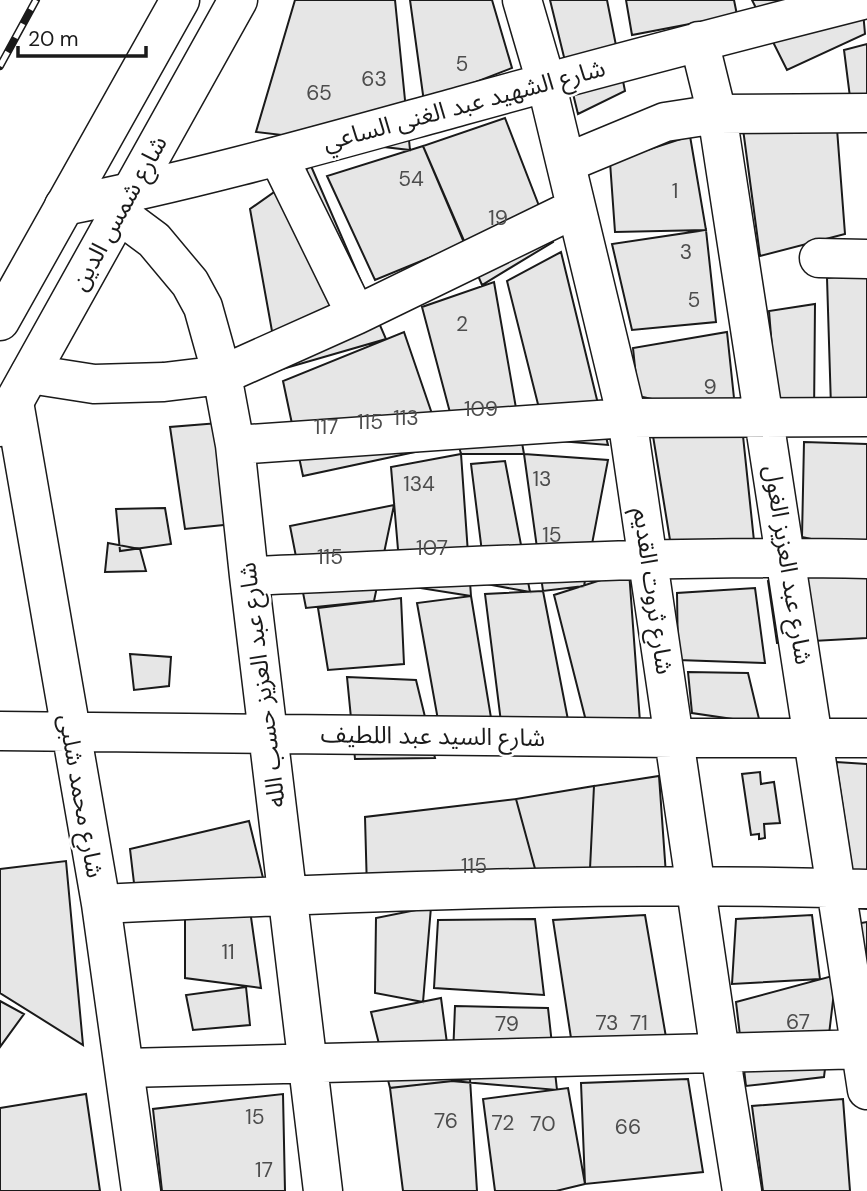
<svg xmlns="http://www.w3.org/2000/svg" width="867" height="1191" viewBox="0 0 867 1191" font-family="'DM Sans','Noto Sans Arabic',sans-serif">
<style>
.building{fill:#e6e6e6;stroke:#1a1a1a;stroke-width:2}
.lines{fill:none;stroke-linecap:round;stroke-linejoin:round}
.street-casing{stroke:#1a1a1a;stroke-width:41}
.secondary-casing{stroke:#1a1a1a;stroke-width:41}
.street{stroke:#fff;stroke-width:38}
.secondary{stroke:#fff;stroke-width:38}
.rail-casing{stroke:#1a1a1a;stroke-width:8}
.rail{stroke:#fff;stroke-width:5;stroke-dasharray:16;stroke-linecap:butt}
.labels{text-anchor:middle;stroke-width:5;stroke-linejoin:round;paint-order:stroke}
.number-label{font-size:21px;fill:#4d4d4d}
.street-label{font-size:24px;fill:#1a1a1a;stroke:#fff}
</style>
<rect width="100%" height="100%" fill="#fff"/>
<path class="building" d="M 295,0 L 395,0 L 410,150 L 256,132 Z
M 410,0 L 492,0 L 512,68 L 424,102 Z
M 550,0 L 607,0 L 625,91 L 578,114 Z
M 626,0 L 734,0 L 737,15 L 632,35 Z
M 752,0 L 862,0 L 865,34 L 787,70 Z
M 867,44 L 867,118 L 852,113 L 844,50 Z
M 505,118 L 553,242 L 482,285 L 423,146 Z
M 743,129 L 837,129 L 845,234 L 760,256 Z
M 690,136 L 706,230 L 615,232 L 610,162 Z
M 423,146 L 465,243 L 375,280 L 327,176 Z
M 311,166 L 386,339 L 279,370 L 250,209 Z
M 706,230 L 716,322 L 632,330 L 612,244 Z
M 561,252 L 608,445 L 547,440 L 507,281 Z
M 867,273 L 867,405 L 831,407 L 827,278 Z
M 494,282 L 524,454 L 461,454 L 422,307 Z
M 815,304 L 814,417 L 776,397 L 769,311 Z
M 404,332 L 443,446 L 303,476 L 283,381 Z
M 727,332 L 736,417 L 638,396 L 633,348 Z
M 231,422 L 243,523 L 185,529 L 170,427 Z
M 653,436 L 743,436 L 754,541 L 670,540 Z
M 804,442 L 867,444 L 867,551 L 802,537 Z
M 461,454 L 471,596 L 401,585 L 391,467 Z
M 524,454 L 608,460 L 584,586 L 543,591 Z
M 505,461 L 530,592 L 486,584 L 471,464 Z
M 394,505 L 374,601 L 306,608 L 290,526 Z
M 165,508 L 171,544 L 120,551 L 116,509 Z
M 108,543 L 140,549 L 146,571 L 105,572 Z
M 867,561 L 867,638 L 777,643 L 768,581 Z
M 629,571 L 640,722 L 586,721 L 554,595 Z
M 755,588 L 765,663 L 678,660 L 677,593 Z
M 543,591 L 569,725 L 501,722 L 485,594 Z
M 471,596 L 494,736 L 438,720 L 417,603 Z
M 401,598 L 404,664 L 328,670 L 318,608 Z
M 130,654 L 171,657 L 169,686 L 134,690 Z
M 688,672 L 748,673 L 760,723 L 692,713 Z
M 347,677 L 416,680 L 435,758 L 355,759 Z
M 836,762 L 867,764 L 867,909 L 858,908 Z
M 760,772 L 761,784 L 774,782 L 780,823 L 764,824 L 765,838 L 759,839 L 759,834 L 751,835 L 742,774 Z
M 659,776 L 666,875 L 590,869 L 594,786 Z
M 594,786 L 590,869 L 537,876 L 516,799 Z
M 516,799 L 537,876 L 367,890 L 365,817 Z
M 249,821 L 264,882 L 134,883 L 130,849 Z
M 66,861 L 83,1045 L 0,993 L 0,869 Z
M 431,907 L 423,1002 L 375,993 L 376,918 Z
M 250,910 L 261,988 L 185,978 L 185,918 Z
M 645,915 L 667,1043 L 571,1038 L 553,920 Z
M 812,915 L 820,979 L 732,984 L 736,919 Z
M 535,919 L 544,995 L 434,988 L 438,920 Z
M 867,922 L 867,1003 L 855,924 Z
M 836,975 L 824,1077 L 746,1086 L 736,1002 Z
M 246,987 L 250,1025 L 193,1030 L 186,995 Z
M 441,998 L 452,1081 L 390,1088 L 371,1012 Z
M 0,1001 L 24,1014 L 0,1047 Z
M 455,1006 L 548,1008 L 557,1090 L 452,1081 Z
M 470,1079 L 477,1191 L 403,1191 L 390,1088 Z
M 688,1079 L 703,1172 L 585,1184 L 581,1083 Z
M 568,1088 L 585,1184 L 556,1191 L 495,1191 L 483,1099 Z
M 86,1094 L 100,1191 L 0,1191 L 0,1108 Z
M 283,1094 L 285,1191 L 162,1191 L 153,1109 Z
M 843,1099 L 850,1191 L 763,1191 L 752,1106 Z"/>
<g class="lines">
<defs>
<path id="street" d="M 522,0 L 546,82 L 627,418 L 720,1053 L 742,1191
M 699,41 L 717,114 C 768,439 819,764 867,1090
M 278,156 L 356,315
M 566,163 L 665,122 L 717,114 L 867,113
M 64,206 C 198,180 330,142 461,106 C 594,69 728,34 862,0
M 119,214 L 154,240 L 190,283 L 203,307 L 222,375 L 235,445 L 249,576 L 323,1191
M 819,258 L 867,259
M 30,374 L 94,384 L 164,382 L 222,375 L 356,315 L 576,208
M 14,402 L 101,904 L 141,1191
M 235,445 L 627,418 L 867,417
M 249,576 C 454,568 661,554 867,559
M 0,731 L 674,738 L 867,738
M 101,904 C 356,892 612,881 867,889
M 125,1068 L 867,1049"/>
<path id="secondary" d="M 0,321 L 180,0
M 0,427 L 238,0"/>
</defs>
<use href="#street" class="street-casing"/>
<use href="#secondary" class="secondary-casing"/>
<use href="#street" class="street"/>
<use href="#secondary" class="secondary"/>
<defs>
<path id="rail" d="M 0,66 L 36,0"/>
</defs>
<use href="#rail" class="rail-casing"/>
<use href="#rail" class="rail"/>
</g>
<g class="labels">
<g class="number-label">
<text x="462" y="71">5</text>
<text x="374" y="86">63</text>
<text x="319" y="100">65</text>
<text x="411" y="186">54</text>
<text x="675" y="198">1</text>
<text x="498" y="225">19</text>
<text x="686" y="259">3</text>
<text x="694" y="307">5</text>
<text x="462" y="331">2</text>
<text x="710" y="394">9</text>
<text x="481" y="416">109</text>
<text x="406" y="425">113</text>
<text x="370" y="429">115</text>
<text x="326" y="434">117</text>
<text x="542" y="486">13</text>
<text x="419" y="491">134</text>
<text x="552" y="542">15</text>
<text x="432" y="555">107</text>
<text x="330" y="564">115</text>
<text x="474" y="873">115</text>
<text x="228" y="959">11</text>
<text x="798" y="1029">67</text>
<text x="607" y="1030">73</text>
<text x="639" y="1030">71</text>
<text x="507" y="1031">79</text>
<text x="255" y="1124">15</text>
<text x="446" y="1128">76</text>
<text x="503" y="1130">72</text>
<text x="543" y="1131">70</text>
<text x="628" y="1134">66</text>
<text x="264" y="1177">17</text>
</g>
<g class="street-label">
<text transform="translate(464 105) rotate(-15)" y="8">شارع الشهيد عبد الغنى الساعي</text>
<text transform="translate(119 213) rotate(-61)" y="8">شارع شمس الدين</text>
<text transform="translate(788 565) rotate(81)" y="8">شارع عبد العزيز الغول</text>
<text transform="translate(653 591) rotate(82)" y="8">شارع ثروت القديم</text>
<text transform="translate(262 685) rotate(-97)" y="8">شارع عبد العزيز حسب الله</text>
<text transform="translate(433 736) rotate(1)" y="8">شارع السيد عبد اللطيف</text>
<text transform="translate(81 796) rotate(80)" y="8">شارع محمد شلبى</text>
</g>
</g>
<path d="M18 46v10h128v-10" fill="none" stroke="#1a1a1a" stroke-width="3.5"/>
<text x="28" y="46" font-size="21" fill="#1a1a1a" stroke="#ffffff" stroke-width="5" paint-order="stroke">20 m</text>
</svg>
